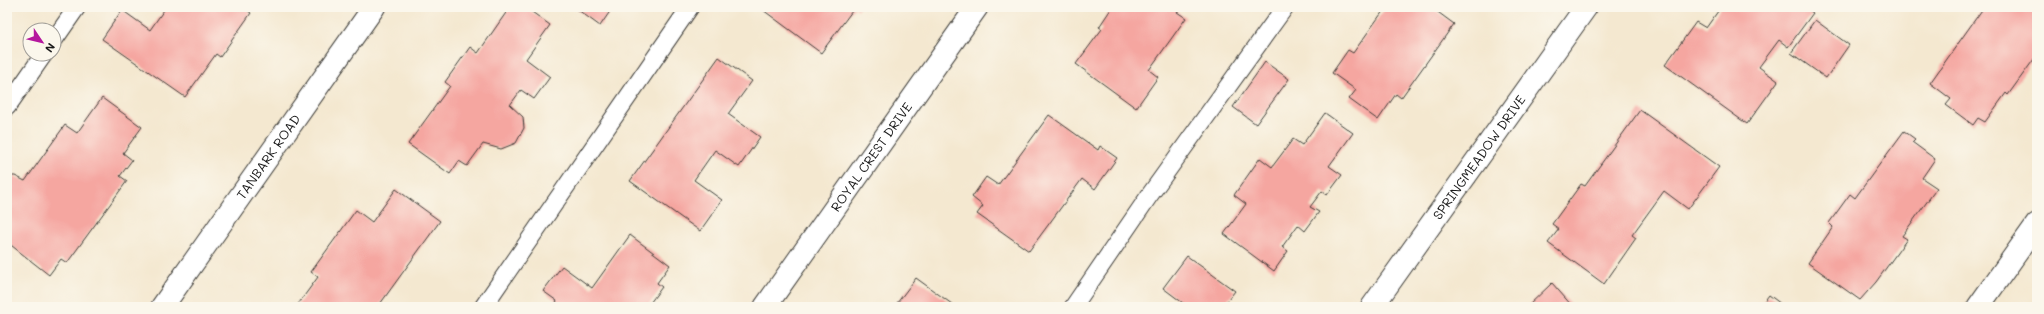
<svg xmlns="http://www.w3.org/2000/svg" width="2044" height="314" viewBox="0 0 2044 314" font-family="Mali,sans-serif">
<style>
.building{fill:#f5a6a0}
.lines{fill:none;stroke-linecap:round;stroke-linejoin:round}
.lane-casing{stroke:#3c3b37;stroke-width:19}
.street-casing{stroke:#3c3b37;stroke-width:24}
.lane{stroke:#fff;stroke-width:17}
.street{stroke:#fff;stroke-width:22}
.labels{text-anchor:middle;stroke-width:3;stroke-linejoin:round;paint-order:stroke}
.street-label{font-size:13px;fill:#1c1c1c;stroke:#fbf7ec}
</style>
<rect width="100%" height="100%" fill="#fbf7ec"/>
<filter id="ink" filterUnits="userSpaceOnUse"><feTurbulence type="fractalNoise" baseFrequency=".025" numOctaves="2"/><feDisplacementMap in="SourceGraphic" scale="8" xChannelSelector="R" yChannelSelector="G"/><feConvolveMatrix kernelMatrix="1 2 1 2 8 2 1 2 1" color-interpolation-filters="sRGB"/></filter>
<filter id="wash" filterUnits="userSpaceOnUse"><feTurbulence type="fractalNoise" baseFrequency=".012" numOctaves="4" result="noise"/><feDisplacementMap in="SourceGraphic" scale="16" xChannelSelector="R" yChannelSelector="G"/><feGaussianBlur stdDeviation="0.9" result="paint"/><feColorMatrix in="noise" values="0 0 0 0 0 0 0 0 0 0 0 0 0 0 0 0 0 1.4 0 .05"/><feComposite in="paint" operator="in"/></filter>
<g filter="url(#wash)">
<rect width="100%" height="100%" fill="#f4e8d0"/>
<g id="blocks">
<path class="building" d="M 166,7 L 249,7 L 247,10 L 251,13 L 220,57 L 216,54 L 185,97 L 102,39 L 122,10 L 150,30 Z
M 510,7 L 525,7 L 550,25 L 526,59 L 550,77 L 534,99 L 521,90 L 510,105 L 523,117 L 524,128 L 516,143 L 501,149 L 483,144 L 467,166 L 459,161 L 450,174 L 408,144 L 450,86 L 445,82 L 470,47 L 478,53 Z
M 574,7 L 613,7 L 600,26 Z
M 759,7 L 860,7 L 858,10 L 855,7 L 821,53 Z
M 1108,7 L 1181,7 L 1177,12 L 1186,18 L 1149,70 L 1158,77 L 1136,108 L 1076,64 L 1102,29 L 1099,27 L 1111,9 Z
M 1386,7 L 1431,7 L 1454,24 L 1401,98 L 1396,94 L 1378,120 L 1349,99 L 1356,90 L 1332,73 L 1348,50 L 1353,53 Z
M 1721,7 L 1805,7 L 1813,13 L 1788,47 L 1779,40 L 1759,67 L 1778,81 L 1747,124 L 1665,65 L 1696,22 L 1706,28 Z
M 1984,7 L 2037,7 L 2037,55 L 2008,95 L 2006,93 L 1985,122 L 1978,118 L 1973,125 L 1946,105 L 1951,99 L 1930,83 Z
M 1815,20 L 1849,45 L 1826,78 L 1791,53 Z
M 719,57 L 752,81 L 728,114 L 760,137 L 739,167 L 715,150 L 694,180 L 722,200 L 700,231 L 630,181 Z
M 1265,62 L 1289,79 L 1256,124 L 1233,107 Z
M 102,98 L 142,127 L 123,153 L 132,160 L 120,176 L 127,181 L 67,263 L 61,259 L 49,275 L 7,242 L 7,176 L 15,176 L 25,181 L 65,125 L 77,133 Z
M 1640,110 L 1719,167 L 1688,209 L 1664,191 L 1632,235 L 1636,238 L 1604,284 L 1548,243 L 1559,229 L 1552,224 L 1581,184 L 1585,186 Z
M 1325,113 L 1353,133 L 1329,166 L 1342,175 L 1327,195 L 1322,191 L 1310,207 L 1319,212 L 1305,231 L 1298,225 L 1282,247 L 1288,251 L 1274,271 L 1224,234 L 1246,204 L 1234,195 L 1260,158 L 1272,167 L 1293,139 L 1302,145 Z
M 1049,115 L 1098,150 L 1100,146 L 1117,158 L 1095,189 L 1082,179 L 1029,251 L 977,214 L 983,206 L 972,197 L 986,177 L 998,185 Z
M 1904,131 L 1915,139 L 1912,142 L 1935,159 L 1922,178 L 1937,188 L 1902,236 L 1907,239 L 1876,282 L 1860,300 L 1808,263 L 1833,227 L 1829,223 L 1850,194 L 1855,198 Z
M 396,189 L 440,221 L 380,304 L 384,307 L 296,307 L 318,277 L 311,272 L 356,210 L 372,222 Z
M 630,235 L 670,265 L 657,283 L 662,287 L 647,307 L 553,307 L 557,301 L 543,291 L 562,266 L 592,288 Z
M 1187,256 L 1235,291 L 1225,304 L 1229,307 L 1186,307 L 1187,306 L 1163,288 Z
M 916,278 L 956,307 L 894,307 Z
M 1552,283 L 1573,307 L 1527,307 Z
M 1769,295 L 1785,307 L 1760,307 Z"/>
</g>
</g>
<g filter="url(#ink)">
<use href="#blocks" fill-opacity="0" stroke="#3c3b37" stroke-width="1"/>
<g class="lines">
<defs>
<path id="lane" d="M 54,40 L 77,7
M 7,107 L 44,54
M 483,307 L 690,7
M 1073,307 L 1149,196 L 1285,7"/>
<g id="street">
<path id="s1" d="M 162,307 L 374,7"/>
<path id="s2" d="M 765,307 L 977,7"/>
<path id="s3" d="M 1372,307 L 1586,7"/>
<path d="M 1978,307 L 2037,224"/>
</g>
</defs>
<use href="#lane" class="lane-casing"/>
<use href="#street" class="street-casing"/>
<use href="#lane" class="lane"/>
<use href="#street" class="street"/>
</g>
</g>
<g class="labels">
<g class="street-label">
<text dy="5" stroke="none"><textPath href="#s1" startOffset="184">TANBARK ROAD</textPath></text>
<text dy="5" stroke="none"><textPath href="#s2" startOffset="184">ROYAL CREST DRIVE</textPath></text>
<text dy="5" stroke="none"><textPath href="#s3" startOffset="184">SPRINGMEADOW DRIVE</textPath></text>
</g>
</g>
<rect width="2044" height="314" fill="none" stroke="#fbf7ec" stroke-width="24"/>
<g transform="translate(42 42) rotate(125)"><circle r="19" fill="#fbf7ec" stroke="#a29f99"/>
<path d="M0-3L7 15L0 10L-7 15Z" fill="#b5179e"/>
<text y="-6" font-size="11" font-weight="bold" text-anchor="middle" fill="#1c1c1c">N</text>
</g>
</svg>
